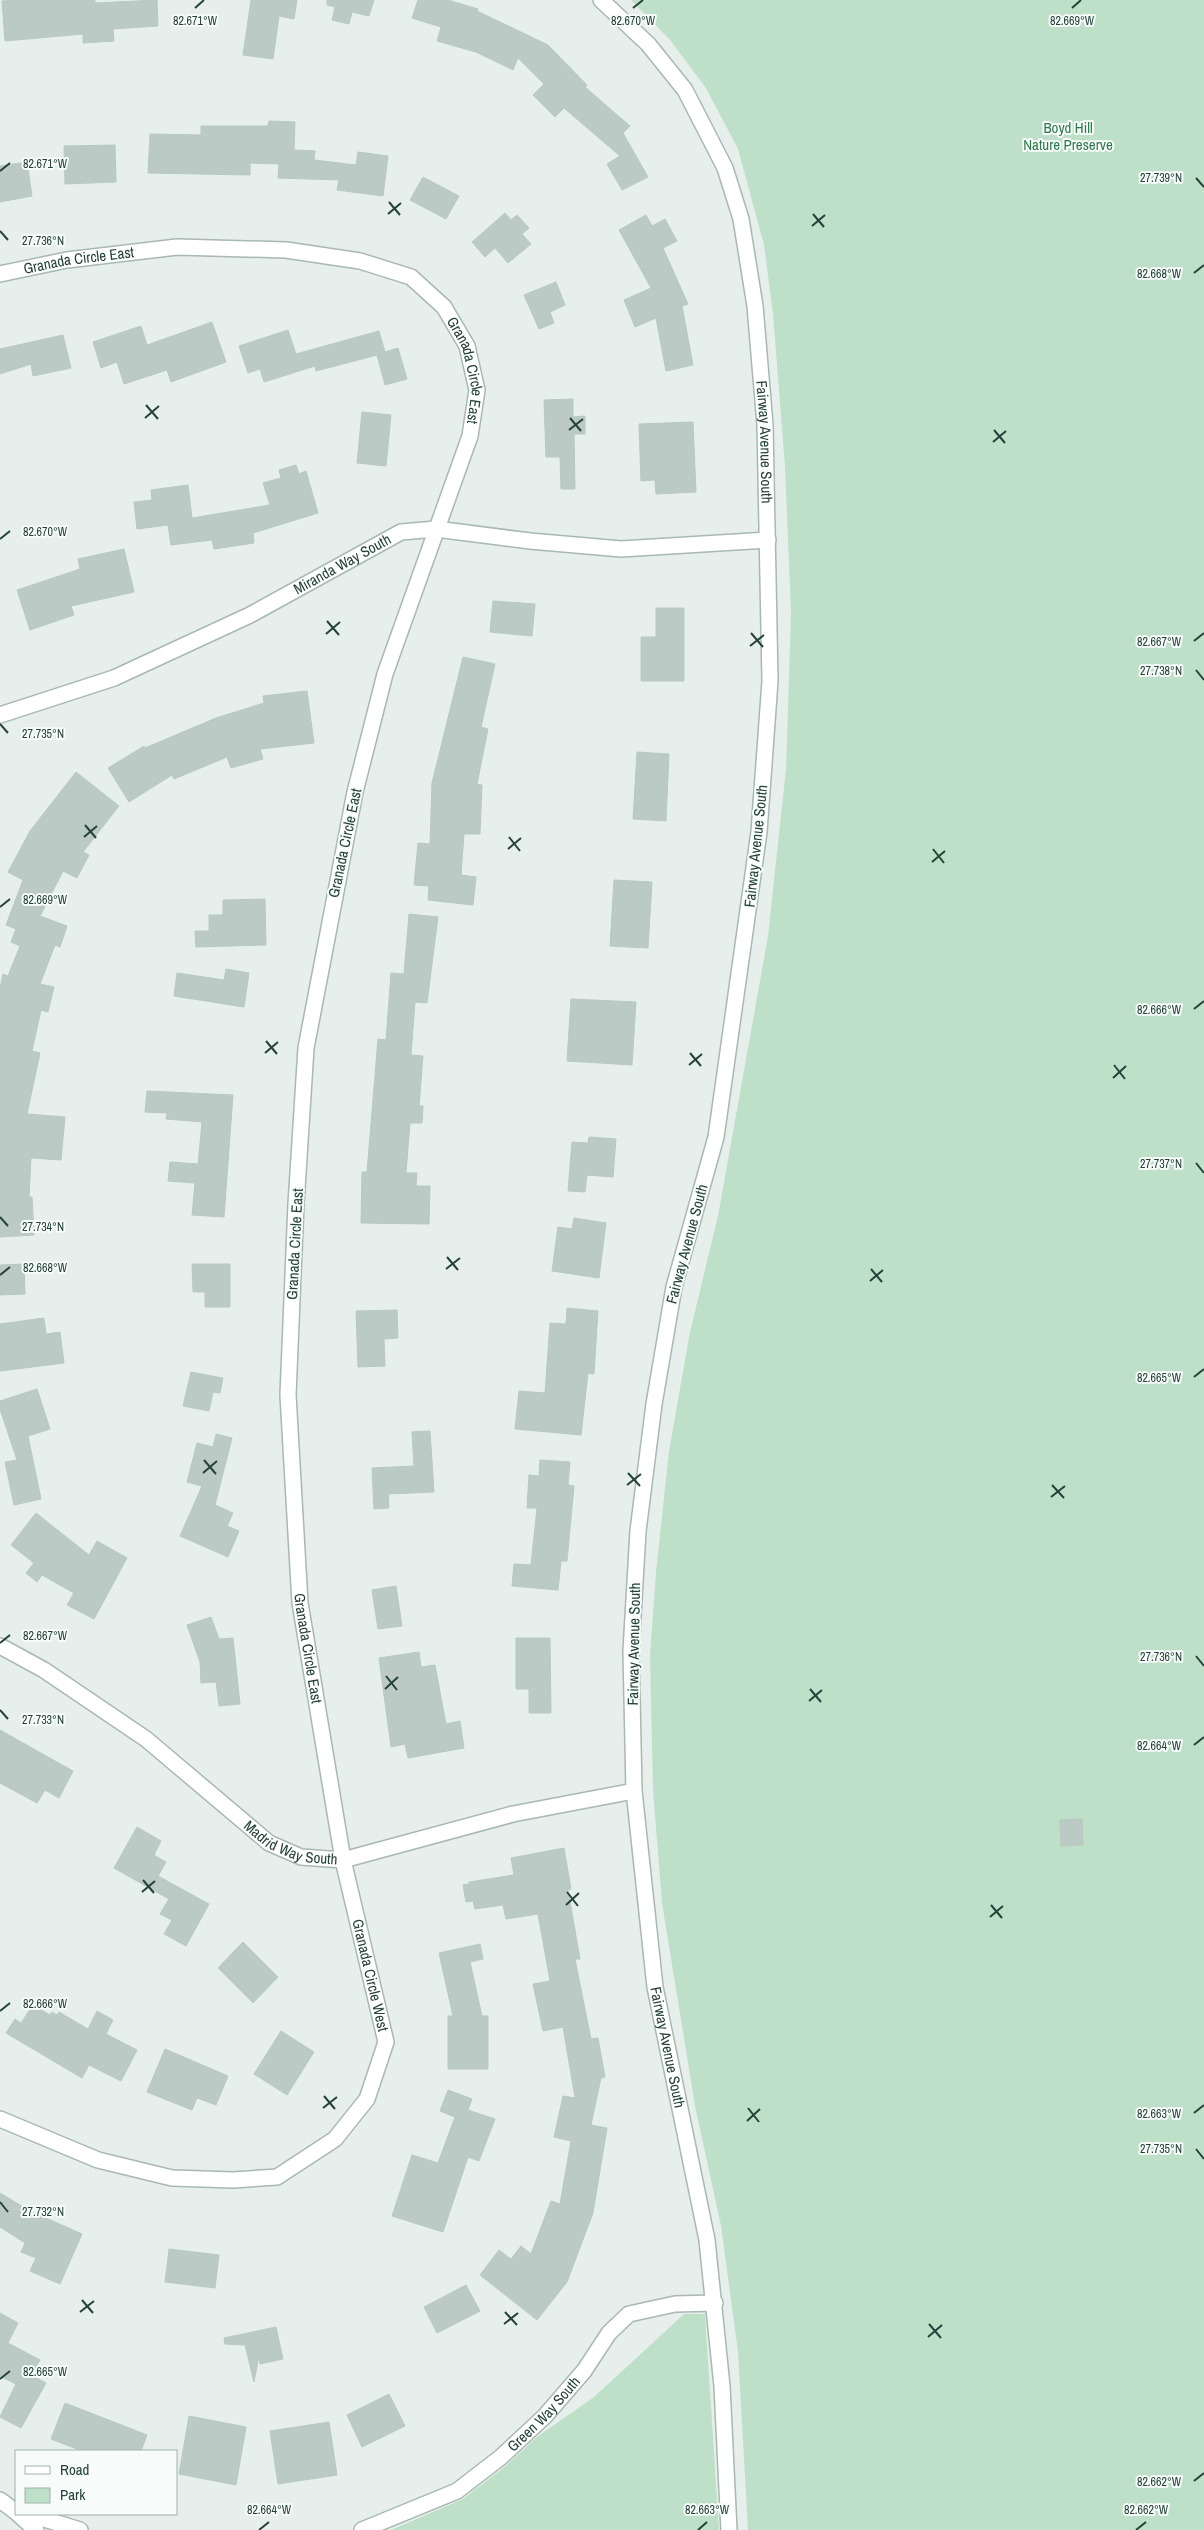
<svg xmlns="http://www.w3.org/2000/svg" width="1204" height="2530" viewBox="0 0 1204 2530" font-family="'Archivo Narrow',sans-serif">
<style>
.green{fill:#bfe0c8}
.building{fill:#bbcac4;stroke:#b8c9c2}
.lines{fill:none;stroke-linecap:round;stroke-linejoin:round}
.minor-casing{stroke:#a8b8b2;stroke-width:18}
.minor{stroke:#fff;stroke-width:15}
.ticks{fill:none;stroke:#24423a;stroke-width:2}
.labels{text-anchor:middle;stroke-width:4;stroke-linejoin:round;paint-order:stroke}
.park-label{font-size:15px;fill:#2d7a4b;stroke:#f7fbf9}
.street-label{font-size:15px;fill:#24423a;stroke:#f7fbf9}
.ticks-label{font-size:12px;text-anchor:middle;fill:#24423a;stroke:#f7fbf9;stroke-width:4;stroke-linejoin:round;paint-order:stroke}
</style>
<rect width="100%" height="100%" fill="#e6efeb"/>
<path class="green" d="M 631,0 L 1204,0 L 1204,2530 L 748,2530 L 738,2352 L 721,2226 L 695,2106 L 662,1903 L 653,1790 L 650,1655 L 656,1572 L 669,1451 L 690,1332 L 718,1216 L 768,936 L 786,769 L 791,613 L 785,467 L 773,314 L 764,245 L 738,149 L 706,88 L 670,40 Z
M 684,2314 L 705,2314 L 719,2530 L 391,2530 L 463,2499 L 507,2465 L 537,2437 L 594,2397 Z"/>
<path class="building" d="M 16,0 L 95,0 L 95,3 L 157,0 L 158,26 L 113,29 L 114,41 L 83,43 L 83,34 L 5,41 L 2,1 Z
M 251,0 L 297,0 L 294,19 L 279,16 L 273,59 L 243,55 Z
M 327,0 L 374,0 L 369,16 L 352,12 L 349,24 L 332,20 L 335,7 L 327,5 Z
M 418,0 L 448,0 L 478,9 L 477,11 L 548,45 L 587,85 L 585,87 L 630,126 L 623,133 L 648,177 L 622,190 L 607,164 L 620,156 L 564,108 L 555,117 L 533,95 L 544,84 L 518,58 L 513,70 L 476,52 L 437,41 L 441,27 L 412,18 Z
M 269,121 L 295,122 L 294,150 L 315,151 L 314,160 L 356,165 L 358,152 L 388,156 L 383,196 L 337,190 L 339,180 L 278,178 L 279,164 L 250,163 L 250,175 L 148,173 L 150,134 L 201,135 L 201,126 L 268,126 Z
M 115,145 L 116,182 L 65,184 L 64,146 Z
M 27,162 L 32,196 L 0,202 L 0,166 Z
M 423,177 L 459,196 L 446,219 L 410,200 Z
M 505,213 L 511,220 L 517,215 L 529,228 L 522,234 L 531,244 L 508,263 L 495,248 L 485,257 L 472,242 Z
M 646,215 L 652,226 L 665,219 L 677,241 L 663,248 L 688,304 L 682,306 L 693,365 L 666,371 L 656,318 L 635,327 L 624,300 L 651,288 L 619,230 Z
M 556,282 L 565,305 L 550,312 L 554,323 L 539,329 L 524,295 Z
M 212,322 L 226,362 L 171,382 L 167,370 L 124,384 L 117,362 L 101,368 L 93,342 L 141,326 L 147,345 Z
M 288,330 L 296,354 L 379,331 L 385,352 L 398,348 L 407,379 L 385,385 L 377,355 L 316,371 L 315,366 L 264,382 L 260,369 L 248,373 L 239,346 Z
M 63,335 L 71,368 L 33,376 L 31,364 L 0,374 L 0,349 Z
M 573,399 L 573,417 L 585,416 L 585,434 L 574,434 L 575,489 L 561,489 L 560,457 L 546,457 L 544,400 Z
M 362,412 L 391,415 L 386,466 L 357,463 Z
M 693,422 L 696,492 L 656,494 L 655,480 L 641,481 L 639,424 Z
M 296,465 L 299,474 L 306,471 L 318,513 L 253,533 L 254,543 L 214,549 L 212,540 L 171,545 L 168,525 L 137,529 L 134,502 L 152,500 L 151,490 L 188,485 L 192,518 L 270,505 L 263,483 L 281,478 L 279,470 Z
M 124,549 L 134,592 L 71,606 L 74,615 L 30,630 L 17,590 L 80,569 L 78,559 Z
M 493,601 L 535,604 L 532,636 L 490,632 Z
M 656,608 L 684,608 L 684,681 L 641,681 L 641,637 L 656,637 Z
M 463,657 L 495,664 L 481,727 L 488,729 L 477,784 L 482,785 L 480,834 L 464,834 L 461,875 L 476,877 L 473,905 L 428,900 L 429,886 L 414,885 L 418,843 L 430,844 L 432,783 Z
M 307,691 L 314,743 L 260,749 L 263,759 L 231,768 L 227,757 L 174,779 L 172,775 L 129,802 L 108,768 L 144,746 L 145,748 L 216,718 L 264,703 L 263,696 Z
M 637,752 L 669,754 L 666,821 L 633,819 Z
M 76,772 L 119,806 L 83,852 L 89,855 L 77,878 L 63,871 L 40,916 L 67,926 L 60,947 L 55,945 L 40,984 L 54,987 L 48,1012 L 41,1010 L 32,1051 L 40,1053 L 27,1114 L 65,1117 L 61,1160 L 31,1158 L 29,1197 L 32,1197 L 34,1235 L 0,1237 L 0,988 L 3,974 L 8,976 L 20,946 L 11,942 L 16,929 L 6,925 L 23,880 L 8,872 L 30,831 Z
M 614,880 L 652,882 L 648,948 L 610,946 Z
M 265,899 L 266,945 L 196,947 L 195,931 L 209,931 L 209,915 L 223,915 L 223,900 Z
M 409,914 L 438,917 L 427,1003 L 415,1002 L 411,1055 L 423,1056 L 419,1106 L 423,1106 L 422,1123 L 410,1123 L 406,1173 L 417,1173 L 416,1186 L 430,1186 L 429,1224 L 361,1223 L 362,1172 L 367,1172 L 378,1039 L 386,1040 L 391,973 L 404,974 Z
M 226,969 L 249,973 L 244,1007 L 174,996 L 177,973 L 224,980 Z
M 571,999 L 636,1002 L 632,1065 L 567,1061 Z
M 147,1091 L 233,1095 L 224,1217 L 192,1215 L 195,1183 L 168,1181 L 170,1162 L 198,1164 L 202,1122 L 166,1119 L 167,1113 L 145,1112 Z
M 589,1137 L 616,1139 L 613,1177 L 587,1175 L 585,1192 L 568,1191 L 572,1142 L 588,1143 Z
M 574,1218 L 606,1223 L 599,1278 L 552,1271 L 558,1227 L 572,1229 Z
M 24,1264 L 25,1294 L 0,1295 L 0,1265 Z
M 192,1264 L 230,1264 L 230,1307 L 205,1307 L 205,1292 L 193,1292 Z
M 567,1308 L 598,1311 L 594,1374 L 588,1373 L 581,1435 L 515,1429 L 519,1391 L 545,1393 L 550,1323 L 566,1324 Z
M 397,1310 L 398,1338 L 384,1339 L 385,1366 L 358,1367 L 356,1311 Z
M 44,1318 L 46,1334 L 60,1332 L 64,1363 L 0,1371 L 0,1324 Z
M 191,1372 L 223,1378 L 220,1393 L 213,1392 L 209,1411 L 183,1406 Z
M 37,1389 L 50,1429 L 28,1436 L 41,1499 L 14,1505 L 5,1462 L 17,1460 L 0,1409 L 0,1401 Z
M 430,1431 L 434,1492 L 388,1494 L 389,1508 L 374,1509 L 372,1468 L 414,1466 L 412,1432 Z
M 216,1434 L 232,1438 L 215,1505 L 233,1513 L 227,1526 L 239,1531 L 228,1557 L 180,1536 L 202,1486 L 187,1482 L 197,1443 L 213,1447 Z
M 540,1460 L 570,1462 L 568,1485 L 574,1486 L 567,1561 L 561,1561 L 558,1590 L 512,1586 L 514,1564 L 531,1565 L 537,1508 L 527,1508 L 529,1475 L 539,1476 Z
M 36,1513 L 89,1555 L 97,1541 L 127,1558 L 94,1619 L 67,1605 L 74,1593 L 42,1575 L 37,1582 L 26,1573 L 34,1563 L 11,1545 Z
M 396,1586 L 402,1626 L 378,1629 L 372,1590 Z
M 211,1617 L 219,1639 L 233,1638 L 240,1704 L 219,1706 L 216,1682 L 201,1683 L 200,1662 L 187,1625 Z
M 516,1638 L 550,1638 L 551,1713 L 529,1713 L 529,1689 L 516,1689 Z
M 419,1652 L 421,1667 L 435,1665 L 446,1724 L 460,1721 L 464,1748 L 408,1758 L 405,1744 L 391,1747 L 379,1658 Z
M 0,1730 L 73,1771 L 59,1798 L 45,1790 L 37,1803 L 0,1783 Z
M 1082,1819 L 1083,1845 L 1061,1846 L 1060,1820 Z
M 137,1827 L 161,1841 L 154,1855 L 166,1862 L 158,1876 L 209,1904 L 186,1946 L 164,1934 L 172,1920 L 160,1914 L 169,1899 L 114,1868 Z
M 564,1848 L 571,1889 L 568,1890 L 580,1959 L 575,1959 L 591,2039 L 598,2038 L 605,2077 L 601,2078 L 591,2125 L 607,2128 L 593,2213 L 567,2282 L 537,2320 L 480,2275 L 499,2250 L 511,2259 L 521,2246 L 531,2254 L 551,2201 L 560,2204 L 571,2141 L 554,2137 L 563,2096 L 575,2098 L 563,2027 L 543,2031 L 533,1984 L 550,1981 L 538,1914 L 506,1919 L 503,1905 L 475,1909 L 473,1901 L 466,1902 L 463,1885 L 469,1884 L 469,1882 L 514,1875 L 511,1858 Z
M 243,1942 L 278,1977 L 253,2003 L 218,1968 Z
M 480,1944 L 483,1959 L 470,1962 L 482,2016 L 488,2016 L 488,2069 L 448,2069 L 448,2016 L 453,2016 L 439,1953 Z
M 33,2005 L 50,2015 L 52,2012 L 57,2015 L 59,2012 L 88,2029 L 97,2011 L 113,2020 L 106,2034 L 137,2050 L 121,2081 L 89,2065 L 82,2078 L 6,2033 L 15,2019 L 21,2023 Z
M 281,2031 L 314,2052 L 287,2095 L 254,2074 Z
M 165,2049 L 228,2076 L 216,2105 L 197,2098 L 192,2110 L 147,2092 Z
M 448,2090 L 472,2099 L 468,2110 L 495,2119 L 479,2161 L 468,2157 L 443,2232 L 392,2216 L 412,2155 L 438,2163 L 455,2117 L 440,2111 Z
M 0,2193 L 30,2211 L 82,2234 L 60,2284 L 30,2271 L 36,2258 L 21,2252 L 25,2243 L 0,2227 Z
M 169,2249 L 219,2255 L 215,2288 L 165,2282 Z
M 466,2285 L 480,2311 L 437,2333 L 424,2307 Z
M 0,2313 L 18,2323 L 8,2343 L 40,2360 L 31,2375 L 46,2383 L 21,2428 L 0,2417 L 16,2384 L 0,2376 Z
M 276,2327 L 283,2359 L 260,2364 L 259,2355 L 254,2382 L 245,2345 L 225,2344 L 224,2338 Z
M 389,2394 L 405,2426 L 362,2447 L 347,2415 Z
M 65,2403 L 147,2435 L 141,2451 L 82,2451 L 51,2439 Z
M 189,2416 L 246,2427 L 236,2485 L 179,2474 Z
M 329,2422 L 337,2475 L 278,2484 L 270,2431 Z"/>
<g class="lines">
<defs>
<g id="minor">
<path id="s1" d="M 601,0 L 648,44 L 685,90 L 725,168 L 741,219 L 755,306 L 765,425 L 770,681 L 759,832 L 716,1137 L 674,1287 L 654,1404 L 638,1531 L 631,1651 L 634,1791 L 655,1987 L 707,2240 L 722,2386 L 729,2530"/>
<path id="s2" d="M 0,274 L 67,260 L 177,247 L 286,250 L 360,261 L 411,277 L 444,307 L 467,346 L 477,390 L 470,436 L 385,674 L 355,792 L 306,1048 L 296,1204 L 288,1395 L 300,1603 L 343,1860 L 386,2042 L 367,2099 L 335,2139 L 277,2177 L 233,2180 L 172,2178 L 98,2160 L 0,2119"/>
<path id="s3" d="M 0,715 L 114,678 L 250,615 L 401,532 L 436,529 L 530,541 L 621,549 L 768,540"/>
<path id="s4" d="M 0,1646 L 44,1670 L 146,1739 L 269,1843 L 301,1857 L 343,1860 L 513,1814 L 634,1791"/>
<path d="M 0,2500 L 16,2512"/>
<path d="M 18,2514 L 36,2530"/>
<path d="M 28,2514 L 80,2530"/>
<path id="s5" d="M 362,2530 L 457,2491 L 501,2457 L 545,2416 L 584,2371 L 609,2333 L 629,2314 L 675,2304 L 715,2303"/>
</g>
</defs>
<use href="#minor" class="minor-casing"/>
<use href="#minor" class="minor"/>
</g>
<path class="ticks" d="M 195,8 L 204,0M 633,8 L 643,0M 1072,8 L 1081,0M 0,171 L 10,163M 1196,178 L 1204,187M 389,202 L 400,215M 388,214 L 401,203M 813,214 L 824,227M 812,226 L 825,215M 0,231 L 8,240M 1194,273 L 1204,265M 146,405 L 158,419M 145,418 L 159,406M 570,418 L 581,431M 569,430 L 583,419M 994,430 L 1005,443M 993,442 L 1006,431M 0,539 L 10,531M 327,621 L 339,635M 751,633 L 763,647M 326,634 L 340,622M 1194,641 L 1204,633M 750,646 L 764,635M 1196,670 L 1204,680M 0,724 L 8,733M 85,825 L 96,838M 84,837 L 97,826M 509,837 L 520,851M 508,849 L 521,838M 933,849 L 944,863M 932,862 L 945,851M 0,907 L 10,899M 1194,1009 L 1204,1001M 266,1041 L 277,1054M 265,1053 L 278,1042M 690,1053 L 701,1066M 689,1065 L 702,1054M 1114,1065 L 1125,1079M 1113,1078 L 1126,1066M 1196,1163 L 1204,1173M 0,1217 L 8,1226M 447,1257 L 458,1270M 446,1269 L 460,1258M 871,1269 L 882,1282M 0,1275 L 10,1267M 870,1281 L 883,1270M 1194,1377 L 1204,1369M 204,1460 L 216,1474M 203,1473 L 217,1461M 628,1473 L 640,1486M 627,1485 L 641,1474M 1052,1485 L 1064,1498M 1051,1497 L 1065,1486M 0,1643 L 10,1635M 1196,1656 L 1204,1666M 386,1676 L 397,1690M 385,1689 L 398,1677M 810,1689 L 821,1702M 809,1701 L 822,1690M 0,1710 L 8,1719M 1194,1745 L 1204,1737M 143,1880 L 154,1893M 142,1892 L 155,1881M 567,1892 L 578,1906M 566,1905 L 579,1893M 991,1905 L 1002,1918M 990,1917 L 1003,1906M 0,2011 L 10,2003M 324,2096 L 335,2109M 323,2108 L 337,2097M 748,2108 L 759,2122M 1194,2113 L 1204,2105M 747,2121 L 760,2109M 1196,2149 L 1204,2159M 0,2202 L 8,2212M 82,2300 L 93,2313M 80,2312 L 94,2301M 505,2312 L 517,2325M 504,2324 L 518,2313M 929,2324 L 941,2338M 928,2337 L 942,2325M 0,2379 L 10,2371M 1194,2481 L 1204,2473M 259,2530 L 269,2522M 698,2530 L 707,2522M 1136,2530 L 1146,2522"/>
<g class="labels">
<g class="park-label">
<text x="1068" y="133">Boyd Hill<tspan x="1068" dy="17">Nature Preserve</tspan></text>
</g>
<g class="street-label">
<text dy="5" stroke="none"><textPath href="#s2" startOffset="80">Granada Circle East</textPath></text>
<text dy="5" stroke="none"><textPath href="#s2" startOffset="530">Granada Circle East</textPath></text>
<text dy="5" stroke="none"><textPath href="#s1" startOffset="489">Fairway Avenue South</textPath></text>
<text dy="5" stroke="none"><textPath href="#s3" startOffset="375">Miranda Way South</textPath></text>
<text transform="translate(345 843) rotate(-78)" y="5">Granada Circle East</text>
<text transform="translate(756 846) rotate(-84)" y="5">Fairway Avenue South</text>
<text transform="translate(295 1244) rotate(-87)" y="5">Granada Circle East</text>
<text transform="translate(687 1244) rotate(-75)" y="5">Fairway Avenue South</text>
<text transform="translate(634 1644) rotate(-89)" y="5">Fairway Avenue South</text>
<text dy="5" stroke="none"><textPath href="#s2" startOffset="1835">Granada Circle East</textPath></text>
<text dy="5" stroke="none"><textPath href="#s4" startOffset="355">Madrid Way South</textPath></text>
<text dy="5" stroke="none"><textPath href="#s2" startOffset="2168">Granada Circle West</textPath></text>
<text dy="5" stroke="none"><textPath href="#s1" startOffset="2109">Fairway Avenue South</textPath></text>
<text dy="5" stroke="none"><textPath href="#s5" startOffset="219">Green Way South</textPath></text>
</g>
</g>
<g class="ticks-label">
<text x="195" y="25">82.671°W</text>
<text x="633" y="25">82.670°W</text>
<text x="1072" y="25">82.669°W</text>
<text x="45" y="168">82.671°W</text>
<text x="1161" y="182">27.739°N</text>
<text x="43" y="245">27.736°N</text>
<text x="1159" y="278">82.668°W</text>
<text x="45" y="536">82.670°W</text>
<text x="1159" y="646">82.667°W</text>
<text x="1161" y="675">27.738°N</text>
<text x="43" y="738">27.735°N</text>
<text x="45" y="904">82.669°W</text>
<text x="1159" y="1014">82.666°W</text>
<text x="1161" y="1168">27.737°N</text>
<text x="43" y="1231">27.734°N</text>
<text x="45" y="1272">82.668°W</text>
<text x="1159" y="1382">82.665°W</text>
<text x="45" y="1640">82.667°W</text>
<text x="1161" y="1661">27.736°N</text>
<text x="43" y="1724">27.733°N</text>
<text x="1159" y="1750">82.664°W</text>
<text x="45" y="2008">82.666°W</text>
<text x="1159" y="2118">82.663°W</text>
<text x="1161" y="2153">27.735°N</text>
<text x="43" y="2216">27.732°N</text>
<text x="45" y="2376">82.665°W</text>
<text x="1159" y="2486">82.662°W</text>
<text x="269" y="2514">82.664°W</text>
<text x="707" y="2514">82.663°W</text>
<text x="1146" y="2514">82.662°W</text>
</g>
<rect x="15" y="2450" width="162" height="65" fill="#f7fbf9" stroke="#a3b1ad"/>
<rect x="25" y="2466" width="25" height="8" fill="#ffffff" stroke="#a3b1ad"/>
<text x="60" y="2475" font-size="15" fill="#24423a">Road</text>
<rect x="25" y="2488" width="25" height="15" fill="#bfe0c8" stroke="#a3b1ad"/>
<text x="60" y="2500" font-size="15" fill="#24423a">Park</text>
</svg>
